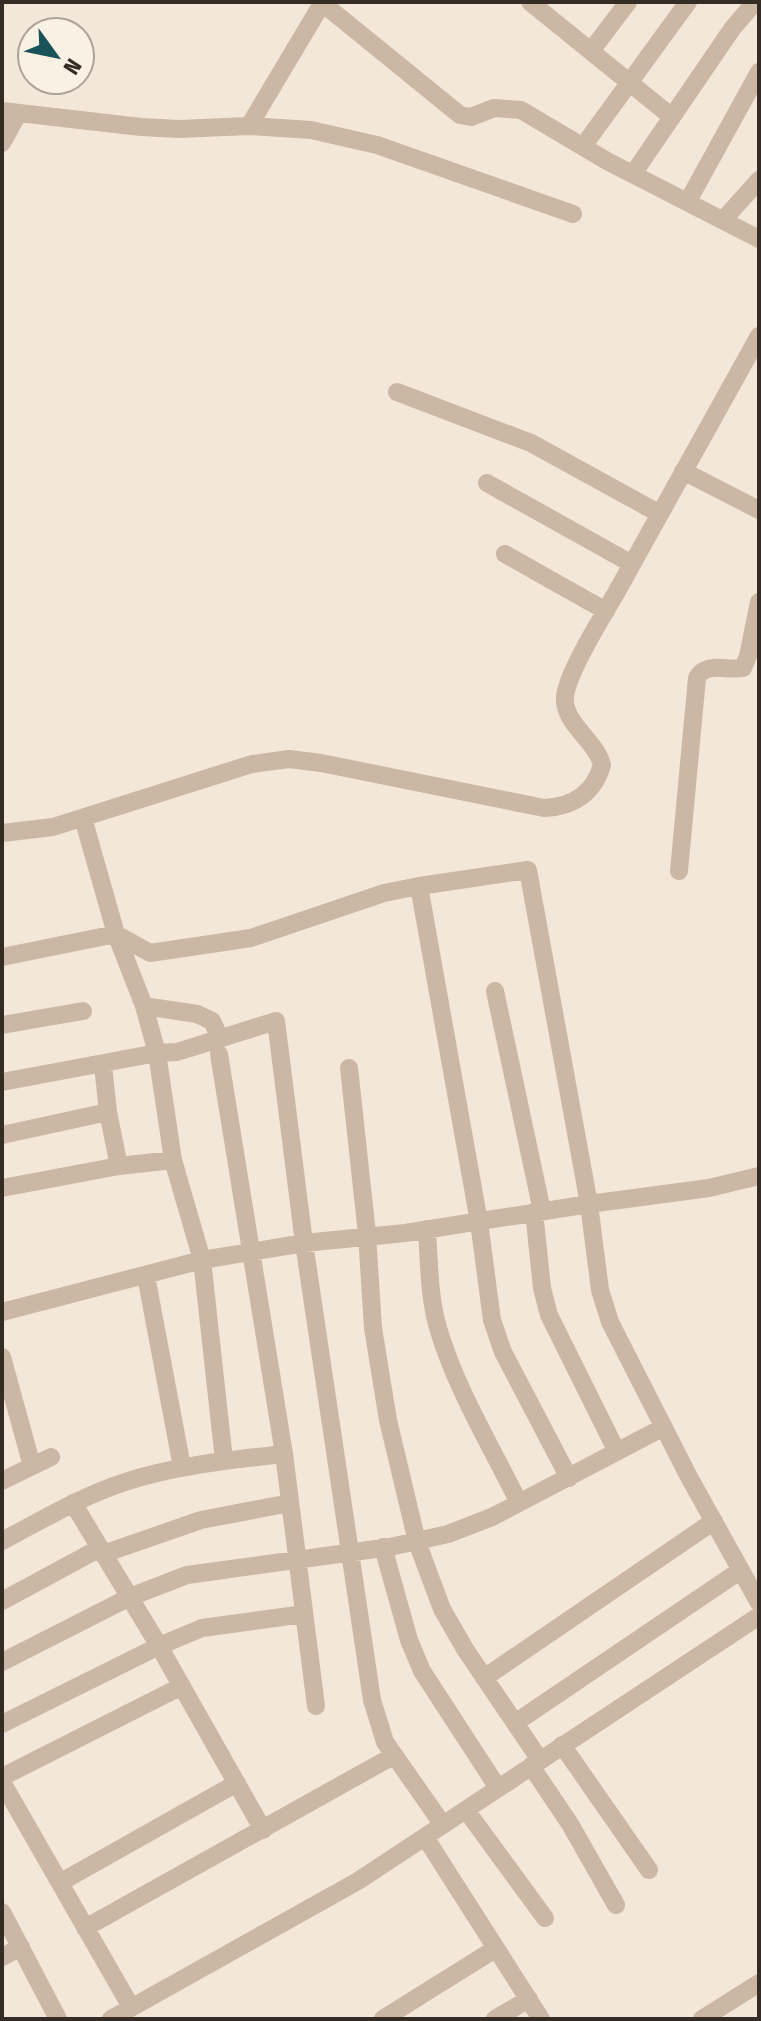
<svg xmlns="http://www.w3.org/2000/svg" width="761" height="2021" viewBox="0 0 761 2021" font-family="'Fira Sans Condensed',sans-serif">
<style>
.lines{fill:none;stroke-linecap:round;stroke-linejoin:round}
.street{stroke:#cbb7a4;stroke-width:18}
</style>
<rect width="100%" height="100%" fill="#f2e7d9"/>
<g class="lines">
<path class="street" d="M 321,2 L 460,115 L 471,117 L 494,108 L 521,110 L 607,161 L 759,239
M 530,2 L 672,117
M 591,51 L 628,2
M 2,111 L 141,127 L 179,129 L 249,126 L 311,130 L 377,145 L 573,214
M 249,126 L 323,2
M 2,143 L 18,114
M 584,145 L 688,2
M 633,174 L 732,29 L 755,2
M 688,201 L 759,72
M 724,219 L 759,180
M 397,392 L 531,443 L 660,514
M 683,471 L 759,510
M 487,483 L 632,564
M 505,554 L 606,611
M 83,818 L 116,934 L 144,1006 L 157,1053 L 173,1160 L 202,1260 L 224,1460
M 2,833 L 53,827 L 252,764 L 289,759 L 321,763 L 544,808 C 573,807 594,793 602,765 C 596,740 563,724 565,697 C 567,673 603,616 616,593 C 664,507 711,421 759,336
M 679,871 L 697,678 C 706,661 726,671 743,668 L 748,656 L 759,602
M 419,886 L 479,1222 L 492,1320 L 503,1352 L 569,1478
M 2,957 L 116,934 L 150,953 L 251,938 L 384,893 L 419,886 L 528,870 L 589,1204 L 600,1290 L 610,1322 L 689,1477 L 759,1603
M 495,991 L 542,1211
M 144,1006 L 197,1014 L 212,1021 L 220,1038
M 2,1025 L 83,1011
M 219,1054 L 284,1454 L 316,1706
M 103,1065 L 108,1112 L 119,1166
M 349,1068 L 367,1234 L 373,1328 L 388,1420 L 417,1542 L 442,1609 L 465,1649 L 540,1760
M 2,1082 L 157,1053 L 177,1052 L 276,1021 L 304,1243 L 372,1700 L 385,1742 L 443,1825
M 2,1135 L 108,1112
M 2,1188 L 119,1166 L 173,1160
M 534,1212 L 542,1288 L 549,1315 L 617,1452
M 427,1229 C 429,1262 429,1297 438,1328 C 456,1389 491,1446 519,1503
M 146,1276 L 182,1467
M 2,1312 L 202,1260 L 304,1243 L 405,1233 L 589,1204 L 709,1188 L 759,1176
M 2,1357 L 32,1466
M 2,1481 L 51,1457
M 73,1503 L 159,1646 L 263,1830
M 2,1541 C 42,1520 82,1496 125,1482 C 176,1465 231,1460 284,1454
M 383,1547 L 409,1640 L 422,1671 L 498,1788
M 103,1554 L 201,1520 L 290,1503
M 2,1601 L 100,1548
M 2,1662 L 130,1597 L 187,1575 L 390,1547 L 448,1534 L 492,1517 L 664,1427
M 484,1678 L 714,1521
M 515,1723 L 741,1570
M 2,1724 L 159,1646 L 202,1628 L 304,1614
M 562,1745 L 649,1870
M 531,1766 L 570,1824 L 616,1905
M 2,1777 L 182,1686
M 2,1782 L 131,2007
M 466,1810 L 545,1918
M 425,1837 L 541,2019
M 61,1882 L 237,1783
M 2,1912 L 58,2019
M 85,1928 L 393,1756
M 2,1957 L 21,1947
M 111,2019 L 358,1881 L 759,1616
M 383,2019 L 495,1949
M 495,2019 L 529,1999
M 702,2019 L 759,1983"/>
</g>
<rect width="761" height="2021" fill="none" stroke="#362c26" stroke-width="8"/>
<g transform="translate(56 56) rotate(123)"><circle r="38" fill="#faf1e5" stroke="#aca299" stroke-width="2"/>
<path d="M0-6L14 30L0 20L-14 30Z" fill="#1a5259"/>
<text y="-12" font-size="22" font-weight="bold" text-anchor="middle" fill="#362c26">N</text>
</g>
</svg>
